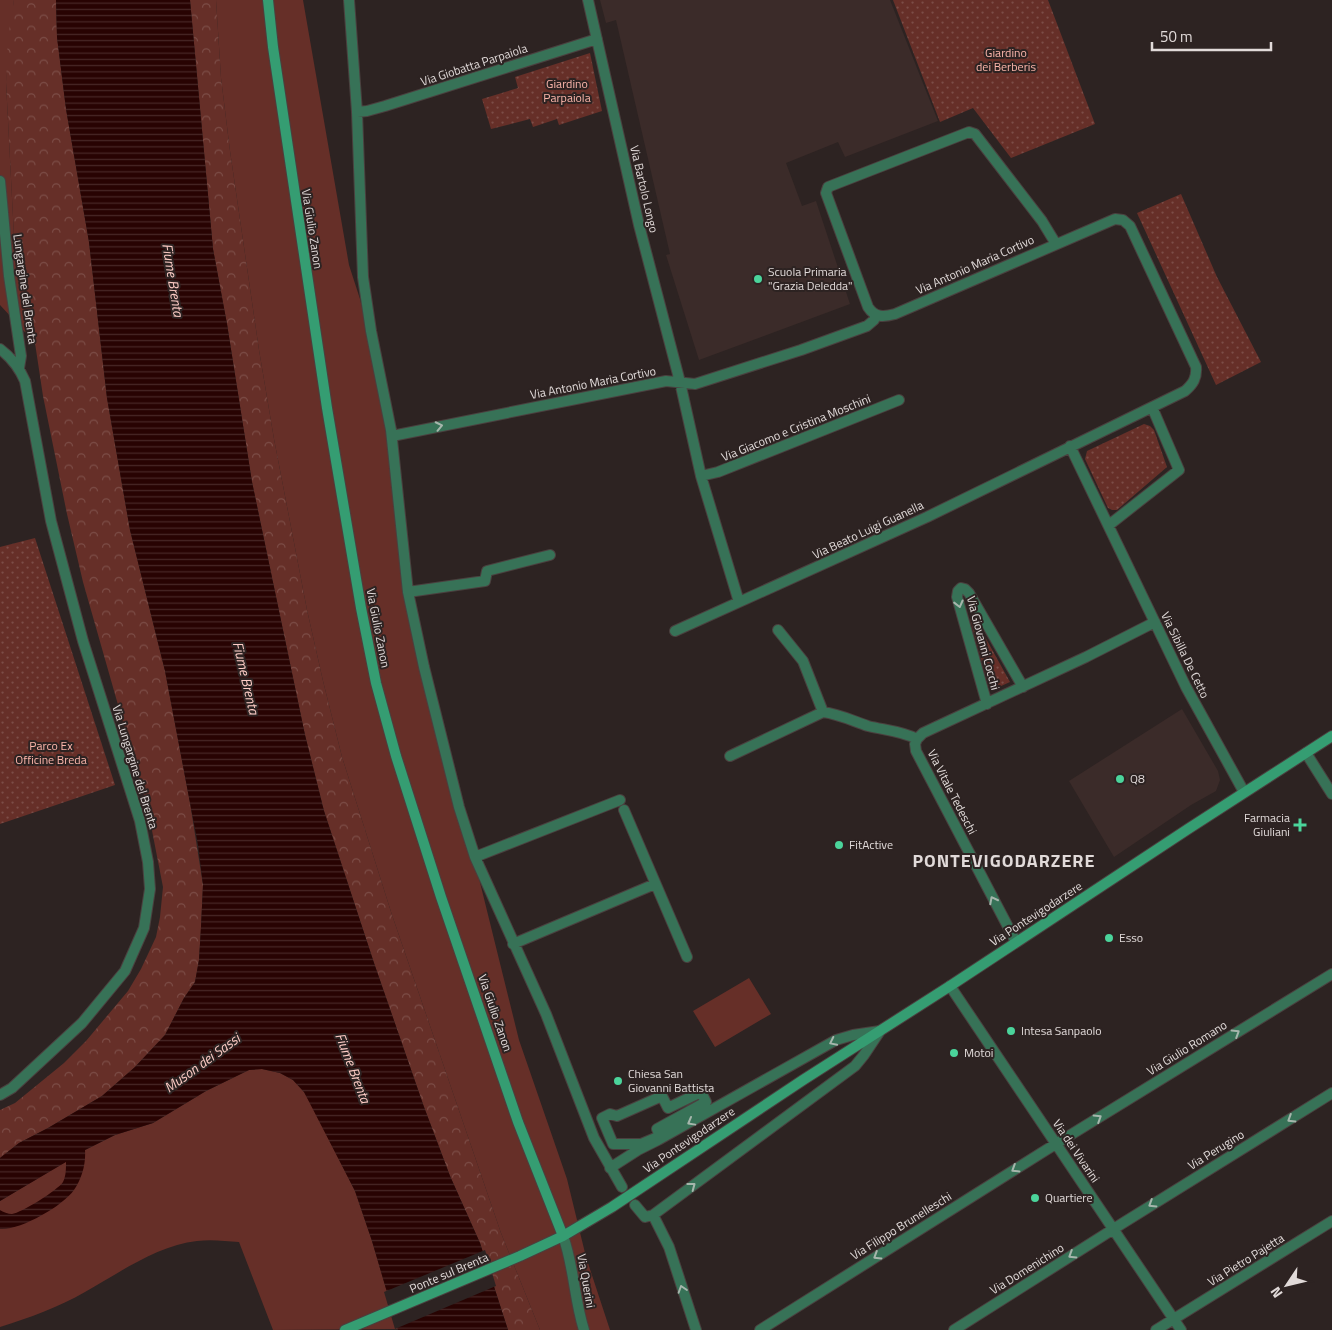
<svg xmlns="http://www.w3.org/2000/svg" width="1332" height="1330" viewBox="0 0 1332 1330" font-family="'Titillium Web',sans-serif">
<style>
.built{fill:#3b2b29}
.grass{fill:#662f28}
.forest{fill:url(#forest-crowns)}
.park{fill:url(#park-dots)}
.water{fill:url(#water-rules)}
.pier{fill:#2d2322}
.lines{fill:none;stroke-linecap:round;stroke-linejoin:round}
.street-casing{stroke:#4a403f;stroke-width:12}
.secondary-casing{stroke:#4a403f;stroke-width:12}
.street{stroke:#377257;stroke-width:10}
.secondary{stroke:#359d72;stroke-width:10}
.oneway{stroke:#a6b6ac}
.poi-dot{fill:#4bd49b;stroke:#2d2322;stroke-width:2}
.labels{text-anchor:middle;stroke-width:4;stroke-linejoin:round;paint-order:stroke}
.park-label{font-size:12px;fill:#fcb6ab;stroke:#2d2322}
.street-label{font-size:12px;fill:#e1dad9;stroke:#2d2322}
.poi-label{font-size:12px;fill:#e1dad9;stroke:#2d2322;text-anchor:start}
.water-label{font-size:14px;font-style:italic;fill:#fecdc6;stroke:#2d2322}
.district-label{font-size:18px;font-weight:bold;letter-spacing:1px;fill:#e1dad9;stroke:#2d2322}
</style>
<defs>
<pattern id="forest-crowns" width="20" height="18" patternUnits="userSpaceOnUse" patternTransform="scale(1.25)"><rect width="20" height="18" fill="#662f28"/><path d="M2 6a3 3 0 1 1 6 0M12 15a3 3 0 1 1 6 0" fill="none" stroke="#7c4d47"/></pattern>
<pattern id="park-dots" width="8" height="8" patternUnits="userSpaceOnUse" patternTransform="scale(1.25)"><rect width="8" height="8" fill="#662f28"/><path d="M2 2h.1M6 6h.1" fill="none" stroke="#7c4d47" stroke-width="1.8" stroke-linecap="round"/></pattern>
<pattern id="water-rules" width="6" height="5" patternUnits="userSpaceOnUse" patternTransform="scale(1.25)"><rect width="6" height="5" fill="#280302"/><path d="M0 2.5h6" fill="none" stroke="#472726"/></pattern>
</defs>
<rect width="100%" height="100%" fill="#2d2322"/>
<path class="built" d="M 600,0 L 890,0 L 938,121 L 845,157 L 838,142 L 786,163 L 802,206 L 816,201 L 850,304 L 699,360 L 666,255 L 670,254 L 616,20 L 606,23 Z
M 1182,709 L 1218,771 L 1220,780 L 1216,791 L 1191,805 L 1114,857 L 1069,781 Z"/>
<path class="grass" d="M 0,0 L 14,0 L 6,82 L 14,236 L 35,343 L 0,305 Z
M 216,0 L 303,0 L 349,265 L 360,299 L 373,353 L 395,483 L 405,593 L 470,842 L 519,1040 L 567,1179 L 586,1257 L 610,1330 L 540,1330 L 501,1233 L 392,915 L 342,757 L 323,681 L 307,610 L 274,439 L 259,350 L 230,151 L 221,78 Z
M 749,978 L 771,1014 L 715,1047 L 693,1011 Z
M 262,1069 L 280,1073 L 293,1080 L 304,1092 L 312,1106 L 355,1191 L 372,1241 L 398,1329 L 273,1330 L 239,1242 C 225,1241 211,1239 197,1241 C 158,1245 119,1273 85,1292 C 59,1307 29,1318 0,1327 L 0,1201 L 85,1150 L 115,1135 L 153,1123 L 206,1091 L 249,1070 Z"/>
<path class="forest" d="M 14,0 L 56,0 L 57,37 L 66,109 L 89,242 L 107,398 L 130,530 L 165,671 L 190,803 L 203,885 L 201,927 L 199,960 L 195,982 L 184,998 L 165,1035 L 135,1067 L 102,1096 L 48,1128 L 19,1143 L 0,1158 L 0,1110 L 15,1103 L 64,1063 L 86,1041 L 128,991 L 141,969 L 156,937 L 160,917 L 163,887 L 148,810 L 83,582 L 67,514 L 43,396 L 35,343 L 14,236 L 6,82 L 8,37 Z
M 190,0 L 216,0 L 221,78 L 230,151 L 259,350 L 274,439 L 307,610 L 323,681 L 342,757 L 392,915 L 501,1233 L 540,1330 L 508,1330 L 480,1243 L 450,1176 L 424,1107 L 374,963 L 324,811 L 305,735 L 252,482 L 227,324 L 213,249 Z"/>
<path class="park" d="M 893,0 L 1048,0 L 1095,124 L 1011,158 L 973,108 L 940,122 Z
M 590,53 L 602,111 L 559,125 L 557,119 L 533,127 L 530,119 L 491,129 L 482,99 L 518,88 L 515,77 Z
M 1181,194 L 1217,277 L 1261,362 L 1216,385 L 1137,213 Z
M 1144,424 L 1150,426 L 1154,430 L 1167,467 L 1117,510 L 1112,510 L 1108,508 L 1085,459 L 1087,451 Z
M 35,538 L 115,785 L 0,824 L 0,547 Z
M 974,617 L 1010,682 L 990,691 L 970,619 Z"/>
<path class="water" d="M 56,0 L 190,0 L 213,249 L 227,324 L 252,482 L 305,735 L 324,811 L 374,963 L 424,1107 L 450,1176 L 480,1243 L 508,1330 L 398,1330 L 372,1241 L 355,1191 L 304,1092 L 293,1080 L 280,1073 L 262,1069 L 249,1070 L 206,1091 L 153,1123 L 115,1135 L 85,1150 C 86,1164 82,1178 74,1190 C 63,1206 19,1231 0,1229 L 0,1210 C 3,1212 8,1214 12,1214 C 21,1213 58,1190 63,1182 C 66,1176 66,1169 66,1162 L 0,1201 L 0,1158 L 19,1143 L 48,1128 L 102,1096 L 135,1067 L 165,1035 L 184,998 L 195,982 L 199,960 L 201,927 L 203,885 L 198,845 L 165,671 L 130,530 L 107,398 L 89,242 L 66,109 L 57,37 Z"/>
<path class="pier" d="M 485,1250 L 496,1286 L 395,1329 L 384,1292 Z"/>
<g class="lines">
<defs>
<path id="street" d="M 349,0 L 357,112 L 363,277 L 371,331 L 391,430 L 408,592 L 424,667 L 459,807 L 475,857 L 546,1014 L 594,1138 L 622,1187
M 588,0 L 639,225 L 680,382 L 701,476 L 739,602
M 357,112 L 367,111 L 385,106 L 597,39
M 0,181 L 9,276 L 21,356 L 19,368
M 0,349 C 12,358 19,367 25,381 L 51,521 L 83,641 L 140,821 L 148,862 L 150,889 L 144,928 L 125,971 L 82,1023 L 12,1088 L 0,1095
M 392,436 L 666,381 L 695,384 L 801,350 L 867,326 L 874,320 L 876,315
M 1070,446 L 1186,687 L 1244,792
M 701,476 L 718,472 L 899,400
M 1109,525 L 1179,470 L 1152,407
M 408,592 L 485,581 L 487,571 L 550,555
M 778,630 L 803,661 L 823,712
M 675,631 L 927,517 L 1185,391 C 1193,384 1197,378 1196,367 L 1130,226 L 1123,220 L 1115,219 L 895,314 C 884,317 875,318 868,307 L 826,193 L 828,187 L 969,132 L 975,134 L 1042,221 L 1056,244
M 987,704 L 957,597 L 958,591 L 961,588 L 965,589 L 969,593 L 1023,687
M 917,739 L 923,733 L 1086,657 L 1155,622
M 917,739 L 915,744 L 916,751 L 1016,942
M 1306,753 L 1332,794
M 730,756 L 823,712 C 839,714 853,721 868,726 C 884,730 902,731 917,739
M 624,810 L 687,957
M 475,857 L 620,800
M 513,944 L 655,884
M 950,986 L 1181,1330
M 701,1092 L 706,1102 L 657,1129 L 660,1136 L 641,1144 L 613,1144 L 602,1118 L 610,1114 L 617,1116 L 662,1096 L 668,1108 Z
M 610,1168 L 638,1150 L 658,1140 L 836,1040 L 853,1035 L 880,1031
M 635,1205 L 645,1217 L 653,1215 L 855,1066 L 864,1055 L 880,1031
M 653,1215 L 669,1247 L 696,1330
M 563,1236 C 574,1266 574,1299 584,1330
M 760,1330 L 1046,1150 L 1332,974
M 954,1330 L 1123,1223 L 1332,1093
M 1156,1330 L 1332,1221"/>
<path id="secondary" d="M 268,0 L 273,47 L 327,408 L 361,608 L 376,683 L 396,756 L 441,897 L 518,1122 L 563,1236
M 345,1330 L 520,1256 L 563,1236 L 612,1207 L 803,1080 L 950,986 L 1188,829 L 1332,736"/>
</defs>
<use href="#street" class="street-casing"/>
<use href="#secondary" class="secondary-casing"/>
<use href="#street" class="street"/>
<use href="#secondary" class="secondary"/>
</g>
<defs><path id="oneway-chevron" d="M-2-3.5L2.5 0L-2 3.5" fill="none" stroke-width="1.6" stroke-linecap="round" stroke-linejoin="round" transform="scale(1.25)"/></defs>
<g class="oneway">
<use href="#oneway-chevron" transform="translate(439 426) rotate(-12)"/>
<use href="#oneway-chevron" transform="translate(959 604) rotate(76)"/>
<use href="#oneway-chevron" transform="translate(993 900) rotate(-117)"/>
<use href="#oneway-chevron" transform="translate(1236 1033) rotate(-32)"/>
<use href="#oneway-chevron" transform="translate(833 1042) rotate(154)"/>
<use href="#oneway-chevron" transform="translate(1098 1118) rotate(-32)"/>
<use href="#oneway-chevron" transform="translate(1291 1119) rotate(148)"/>
<use href="#oneway-chevron" transform="translate(691 1122) rotate(151)"/>
<use href="#oneway-chevron" transform="translate(1015 1169) rotate(148)"/>
<use href="#oneway-chevron" transform="translate(692 1186) rotate(-37)"/>
<use href="#oneway-chevron" transform="translate(1152 1204) rotate(148)"/>
<use href="#oneway-chevron" transform="translate(1072 1255) rotate(148)"/>
<use href="#oneway-chevron" transform="translate(877 1256) rotate(148)"/>
<use href="#oneway-chevron" transform="translate(682 1289) rotate(-108)"/>
</g>
<g class="poi-dot">
<circle cx="758" cy="279" r="5"/>
<circle cx="1120" cy="779" r="5"/>
<path d="M1297.5 817.5h5v5h5v5h-5v5h-5v-5h-5v-5h5z"/>
<circle cx="839" cy="845" r="5"/>
<circle cx="1109" cy="938" r="5"/>
<circle cx="1011" cy="1031" r="5"/>
<circle cx="954" cy="1053" r="5"/>
<circle cx="618" cy="1081" r="5"/>
<circle cx="1035" cy="1198" r="5"/>
</g>
<g class="labels">
<g class="park-label">
<text x="1006" y="57">Giardino<tspan x="1006" dy="14">dei Berberis</tspan></text>
<text x="567" y="88">Giardino<tspan x="567" dy="14">Parpaiola</tspan></text>
<text x="51" y="750">Parco Ex<tspan x="51" dy="14">Officine Breda</tspan></text>
</g>
<g class="street-label">
<text transform="translate(474 65) rotate(-18)" y="4">Via Giobatta Parpaiola</text>
<text transform="translate(644 189) rotate(77)" y="4">Via Bartolo Longo</text>
<text transform="translate(312 229) rotate(81)" y="4">Via Giulio Zanon</text>
<text transform="translate(975 265) rotate(-24)" y="4">Via Antonio Maria Cortivo</text>
<text transform="translate(25 289) rotate(82)" y="4">Lungargine del Brenta</text>
<text transform="translate(593 383) rotate(-11)" y="4">Via Antonio Maria Cortivo</text>
<text transform="translate(796 428) rotate(-22)" y="4">Via Giacomo e Cristina Moschini</text>
<text transform="translate(868 530) rotate(-25)" y="4">Via Beato Luigi Guanella</text>
<text transform="translate(378 628) rotate(79)" y="4">Via Giulio Zanon</text>
<text transform="translate(983 643) rotate(75)" y="4">Via Giovanni Cocchi</text>
<text transform="translate(1185 655) rotate(64)" y="4">Via Sibilla De Cetto</text>
<text transform="translate(135 767) rotate(73)" y="4">Via Lungargine del Brenta</text>
<text transform="translate(952 792) rotate(63)" y="4">Via Vitale Tedeschi</text>
<text transform="translate(1036 914) rotate(-33)" y="4">Via Pontevigodarzere</text>
<text transform="translate(495 1013) rotate(71)" y="4">Via Giulio Zanon</text>
<text transform="translate(1187 1048) rotate(-32)" y="4">Via Giulio Romano</text>
<text transform="translate(689 1140) rotate(-34)" y="4">Via Pontevigodarzere</text>
<text transform="translate(1216 1150) rotate(-32)" y="4">Via Perugino</text>
<text transform="translate(1076 1151) rotate(56)" y="4">Via dei Vivarini</text>
<text transform="translate(901 1226) rotate(-32)" y="4">Via Filippo Brunelleschi</text>
<text transform="translate(1246 1260) rotate(-32)" y="4">Via Pietro Pajetta</text>
<text transform="translate(1027 1269) rotate(-32)" y="4">Via Domenichino</text>
<text transform="translate(449 1273) rotate(-23)" y="4">Ponte sul Brenta</text>
<text transform="translate(586 1281) rotate(80)" y="4">Via Querini</text>
</g>
<g class="poi-label">
<text x="768" y="276">Scuola Primaria<tspan x="768" dy="14">"Grazia Deledda"</tspan></text>
<text x="1130" y="783">Q8</text>
<text x="1290" y="822" text-anchor="end">Farmacia<tspan x="1290" dy="14">Giuliani</tspan></text>
<text x="849" y="849">FitActive</text>
<text x="1119" y="942">Esso</text>
<text x="1021" y="1035">Intesa Sanpaolo</text>
<text x="964" y="1057">Motoi</text>
<text x="628" y="1078">Chiesa San<tspan x="628" dy="14">Giovanni Battista</tspan></text>
<text x="1045" y="1202">Quartiere</text>
</g>
<g class="water-label">
<text transform="translate(173 280) rotate(81)" y="5">Fiume Brenta</text>
<text transform="translate(246 678) rotate(77)" y="5">Fiume Brenta</text>
<text transform="translate(202 1063) rotate(-36)" y="5">Muson dei Sassi</text>
<text transform="translate(353 1068) rotate(69)" y="5">Fiume Brenta</text>
</g>
<g class="district-label">
<text x="1004" y="867">PONTEVIGODARZERE</text>
</g>
</g>
<g transform="translate(1287 1285) rotate(235)" stroke="#2d2322" stroke-width="4" paint-order="stroke">
<path d="M0-4L9 19L0 12L-9 19Z" fill="#e1dad9"/>
<text y="-8" font-size="14" font-weight="bold" text-anchor="middle" fill="#e1dad9">N</text>
</g>
<path d="M1152 42v8h119v-8" fill="none" stroke="#e1dad9" stroke-width="2.5"/>
<text x="1160" y="42" font-size="15" fill="#e1dad9" stroke="#2d2322" stroke-width="4" paint-order="stroke">50 m</text>
</svg>
